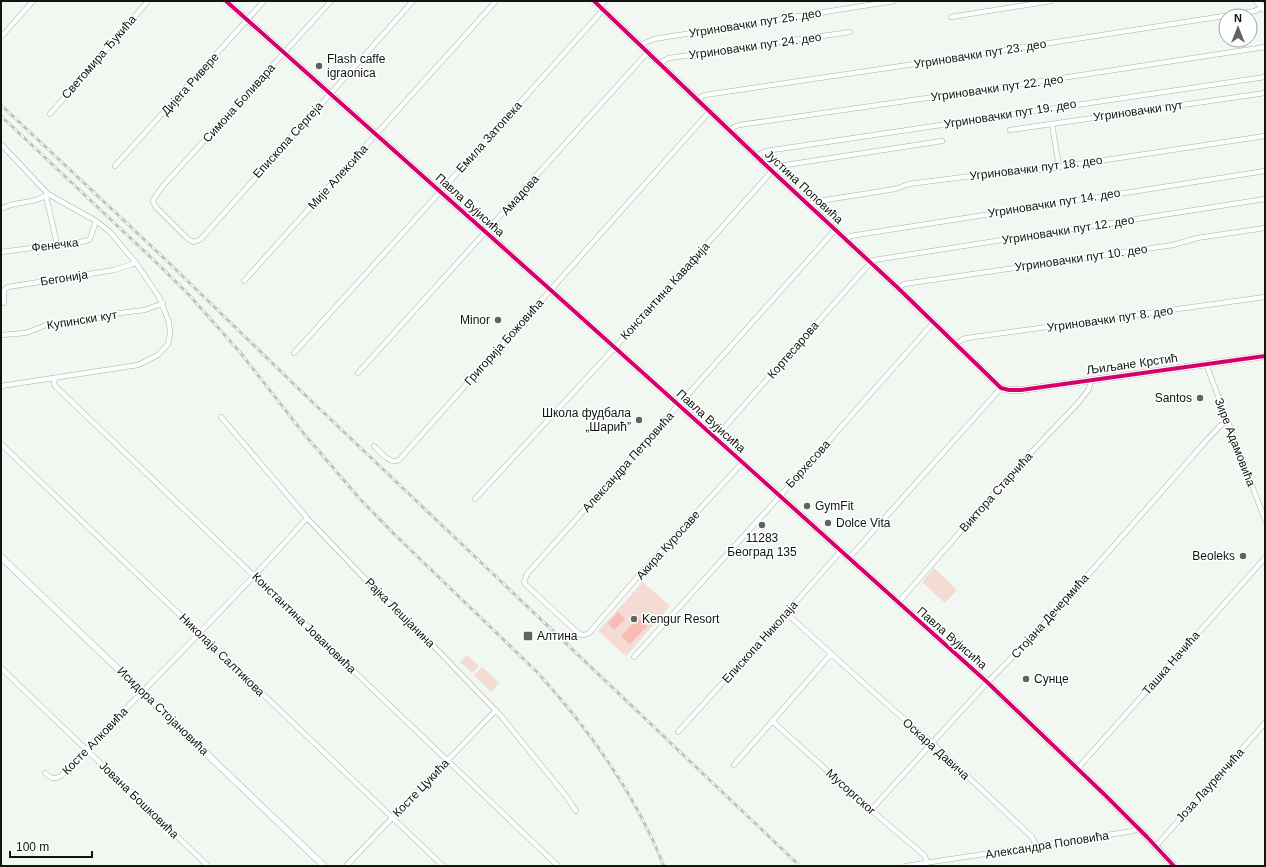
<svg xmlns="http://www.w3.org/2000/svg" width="1266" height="867" viewBox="0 0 1266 867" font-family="Helvetica,sans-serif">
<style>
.green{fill:#f4dbd4}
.water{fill:#f8bcb3}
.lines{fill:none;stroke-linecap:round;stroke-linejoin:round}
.street-casing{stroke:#aab0ab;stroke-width:5.5}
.secondary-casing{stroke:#aab0ab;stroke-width:7}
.street{stroke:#fdfefd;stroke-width:4.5}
.secondary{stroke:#fdfefd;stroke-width:6}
.rail-casing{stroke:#c1c3c1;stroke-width:3}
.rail{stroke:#fff;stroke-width:1.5;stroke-dasharray:4.5;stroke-linecap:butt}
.cycleway-casing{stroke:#fff;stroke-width:6}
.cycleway{stroke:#d6006c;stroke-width:4}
.poi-dot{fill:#5e645f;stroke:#fff;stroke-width:1.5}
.labels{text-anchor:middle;stroke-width:3;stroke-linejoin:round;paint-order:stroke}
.street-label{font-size:12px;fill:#101511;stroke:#fff}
.poi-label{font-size:12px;fill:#101511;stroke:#fff;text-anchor:start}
</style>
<rect width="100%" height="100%" fill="#f0f8f1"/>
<path class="green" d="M 934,568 L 957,590 L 945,603 L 922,582 Z
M 643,582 L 670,606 L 626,656 L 598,631 Z
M 467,655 L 479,666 L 473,673 L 460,662 Z
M 482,667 L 499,683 L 491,692 L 474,675 Z"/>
<path class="water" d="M 618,612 L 625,619 L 614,630 L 608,623 Z
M 638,618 L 647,626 L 630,644 L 621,636 Z"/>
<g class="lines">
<defs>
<path id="street" d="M 331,1 L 162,187 L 153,200 L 153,202 L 156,207 L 188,239 L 194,242 L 201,239 L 413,1
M 599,5 L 606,1
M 951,17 L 1051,1
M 1,37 L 33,1
M 640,45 L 654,39 L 894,1
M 660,63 L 669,58 L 850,32
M 697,99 L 705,95 L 908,65 L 1237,14 L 1255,11 L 1262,7
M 50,114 L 148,1
M 1052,124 L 1059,167
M 1010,130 L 1265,93
M 730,131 L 734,127 L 739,125 L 1010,86 L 1265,47
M 1,144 L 48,194 L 96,221 L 110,232 L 136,263 L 159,297 L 169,322 L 170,334 L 168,344 L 158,355 L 138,365 L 1,386
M 756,156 L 766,151 L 1265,77
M 115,166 L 264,1
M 46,196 L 57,244
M 809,205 L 813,202 L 895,189 L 909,184 L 1002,172 L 1026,172 L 1265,136
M 1,209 C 15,200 35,205 48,194
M 845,239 L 850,236 L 1265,171
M 1,252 L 86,241 L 90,239 L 96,221
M 244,281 L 496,1
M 898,288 L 904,284 L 1173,245 L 1197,238 L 1265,228
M 4,303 L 4,290 L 8,287 L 114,270 L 136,263
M 1,335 L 26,333 L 46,325 L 82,322 L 120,313 L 145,310 L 163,303
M 956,344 L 963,339 L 967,338 L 1265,297
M 294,353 L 440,192 L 603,10
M 1206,364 L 1265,520
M 358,373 L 648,52
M 55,378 L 54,382 L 55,386 L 558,866
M 221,417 L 307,518 L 369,583 L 422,634 L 501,716 L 566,796 L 576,811
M 715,438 L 871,262 L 874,260 L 1265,199
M 1,444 L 443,866
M 374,446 C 380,452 390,465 399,460 L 710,111
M 742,463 L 641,573 L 589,633 L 584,635 L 579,634 L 526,585 L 524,582 L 527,574 L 835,230
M 475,499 L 619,343 L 772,171 L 779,166 L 942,141
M 849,558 L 1001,388
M 898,603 L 1009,476 L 1079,402 L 1089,389 L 1091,380
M 786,613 L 889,706 L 932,743 L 1032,837 L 1037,847
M 634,657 L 780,496 L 934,322
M 1,668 L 208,866
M 772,721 L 871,810 L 924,855 L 928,863
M 678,732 L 786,613 L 841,551
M 734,765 L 831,654
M 1078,768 L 1265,558
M 45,773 C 51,778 54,780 61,776 C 143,690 228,607 307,518
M 871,810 L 984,686 C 1061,608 1133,524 1205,442 L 1221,425 L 1227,421
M 1156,846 L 1265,723
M 346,866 L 496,710
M 906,866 L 1133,831 L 1139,828"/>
<path id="secondary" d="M 226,1 L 544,284 L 987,682 L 1106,796 L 1147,837 L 1174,866
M 594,1 L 772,171 L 898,288 L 1001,388 L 1009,390 L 1021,390 L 1265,356
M 1257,1 L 1265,10
M 1,557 L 324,866"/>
</defs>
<use href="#street" class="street-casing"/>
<use href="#secondary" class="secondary-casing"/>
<use href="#street" class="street"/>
<use href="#secondary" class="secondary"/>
<defs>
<path id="rail" d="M 1,105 L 166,260 L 304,394 L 800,866
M 1,116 L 160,266 L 190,296 L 239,351 L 305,435 L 360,499 L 392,532 L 537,672 C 590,730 635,793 664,866"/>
</defs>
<use href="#rail" class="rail-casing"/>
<use href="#rail" class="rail"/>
<defs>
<path id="cycleway" d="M 226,1 L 544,284 L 987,682 L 1106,796 L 1147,837 L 1174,866
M 594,1 L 772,171 L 898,288 L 1001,388 L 1009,390 L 1021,390 L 1265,356"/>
</defs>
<use href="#cycleway" class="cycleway-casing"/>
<use href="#cycleway" class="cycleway"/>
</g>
<g class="poi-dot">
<circle cx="319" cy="66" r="4"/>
<circle cx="498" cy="320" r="4"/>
<circle cx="1200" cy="398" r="4"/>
<circle cx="639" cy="420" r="4"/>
<circle cx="807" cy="506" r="4"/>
<circle cx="828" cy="523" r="4"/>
<circle cx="762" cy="525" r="4"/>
<circle cx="1243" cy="556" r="4"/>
<circle cx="634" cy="619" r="4"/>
<rect x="523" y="631" width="10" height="10" rx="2"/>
<circle cx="1026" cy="679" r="4"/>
</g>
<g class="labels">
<g class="street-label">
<text transform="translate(755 23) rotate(-9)" y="4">Угриновачки пут 25. део</text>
<text transform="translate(755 46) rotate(-8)" y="4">Угриновачки пут 24. део</text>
<text transform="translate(980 54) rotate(-9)" y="4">Угриновачки пут 23. део</text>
<text transform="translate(99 57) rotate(-49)" y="4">Светомира Ђукића</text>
<text transform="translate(190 84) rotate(-48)" y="4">Дијега Ривере</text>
<text transform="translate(997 88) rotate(-8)" y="4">Угриновачки пут 22. део</text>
<text transform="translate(239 103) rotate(-48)" y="4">Симона Боливара</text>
<text transform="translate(1138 111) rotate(-8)" y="4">Угриновачки пут</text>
<text transform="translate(1010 114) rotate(-9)" y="4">Угриновачки пут 19. део</text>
<text transform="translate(489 137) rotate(-48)" y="4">Емила Затопека</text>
<text transform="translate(288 140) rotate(-48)" y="4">Епископа Сергеја</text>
<text transform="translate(1036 168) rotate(-7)" y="4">Угриновачки пут 18. део</text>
<text transform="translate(338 177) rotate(-48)" y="4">Мије Алексића</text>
<text transform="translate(804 187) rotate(43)" y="4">Јустина Поповића</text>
<text transform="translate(520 195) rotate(-48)" y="4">Амадова</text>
<text transform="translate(1054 203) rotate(-9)" y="4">Угриновачки пут 14. део</text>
<text transform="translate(470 205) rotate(42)" y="4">Павла Вујисића</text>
<text transform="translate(1068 230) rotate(-9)" y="4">Угриновачки пут 12. део</text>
<text transform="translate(55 245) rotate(-7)" y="4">Фенечка</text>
<text transform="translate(1081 258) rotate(-8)" y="4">Угриновачки пут 10. део</text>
<text transform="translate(64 278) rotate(-9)" y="4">Бегонија</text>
<text transform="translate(665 291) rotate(-48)" y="4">Константина Кавафија</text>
<text transform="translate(1110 319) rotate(-8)" y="4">Угриновачки пут 8. део</text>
<text transform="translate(82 320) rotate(-9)" y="4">Купински кут</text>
<text transform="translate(504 342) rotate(-48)" y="4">Григорија Божовића</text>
<text transform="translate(793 350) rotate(-49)" y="4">Кортесарова</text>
<text transform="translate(1132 364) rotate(-8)" y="4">Љиљане Крстић</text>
<text transform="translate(711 421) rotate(42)" y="4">Павла Вујисића</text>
<text transform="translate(1235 442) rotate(69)" y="4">Зире Адамовића</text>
<text transform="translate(628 462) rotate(-48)" y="4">Александра Петровића</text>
<text transform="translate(808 464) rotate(-48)" y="4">Борхесова</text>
<text transform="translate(996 492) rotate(-48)" y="4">Виктора Старчића</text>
<text transform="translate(668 545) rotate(-48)" y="4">Акира Куросаве</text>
<text transform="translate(400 613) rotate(45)" y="4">Рајка Лешјанина</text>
<text transform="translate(1050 616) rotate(-48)" y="4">Стојана Дечермића</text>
<text transform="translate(304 623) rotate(44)" y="4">Константина Јовановића</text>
<text transform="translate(952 638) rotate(41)" y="4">Павла Вујисића</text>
<text transform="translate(760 642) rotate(-48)" y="4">Епископа Николаја</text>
<text transform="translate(222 655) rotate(44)" y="4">Николаја Салтикова</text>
<text transform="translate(1171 663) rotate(-49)" y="4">Ташка Начића</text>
<text transform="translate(163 711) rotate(44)" y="4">Исидора Стојановића</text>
<text transform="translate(95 741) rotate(-46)" y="4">Косте Алковића</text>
<text transform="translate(936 749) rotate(42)" y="4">Оскара Давича</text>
<text transform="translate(1210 785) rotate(-48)" y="4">Јоза Лауренчића</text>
<text transform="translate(421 788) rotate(-46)" y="4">Косте Цукића</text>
<text transform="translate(851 792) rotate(42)" y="4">Мусоргског</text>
<text transform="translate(139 800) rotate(44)" y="4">Јована Бошковића</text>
<text transform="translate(1047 845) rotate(-9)" y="4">Александра Поповића</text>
</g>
<g class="poi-label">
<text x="327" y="63">Flash caffe<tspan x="327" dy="14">igraonica</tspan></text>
<text x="490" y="324" text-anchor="end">Minor</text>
<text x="1192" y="402" text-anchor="end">Santos</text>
<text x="631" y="417" text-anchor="end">Школа фудбала<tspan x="631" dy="14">„Шарић”</tspan></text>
<text x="815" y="510">GymFit</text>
<text x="836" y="527">Dolce Vita</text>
<text x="762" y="542" text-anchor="middle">11283<tspan x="762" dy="14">Београд 135</tspan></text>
<text x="1235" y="560" text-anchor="end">Beoleks</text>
<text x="642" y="623">Kengur Resort</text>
<text x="537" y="640">Алтина</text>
<text x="1034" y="683">Сунце</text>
</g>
</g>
<rect width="1266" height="867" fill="none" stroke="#101511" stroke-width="4"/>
<g transform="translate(1238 28)"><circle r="19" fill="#ffffff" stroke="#9fa1a0"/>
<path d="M0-3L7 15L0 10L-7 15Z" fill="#5e645f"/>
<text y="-6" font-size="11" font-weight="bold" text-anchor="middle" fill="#101511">N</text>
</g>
<path d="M10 851v6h82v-6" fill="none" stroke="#101511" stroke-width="2"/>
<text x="16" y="851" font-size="12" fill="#101511" stroke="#ffffff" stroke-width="3" paint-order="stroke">100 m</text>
</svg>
